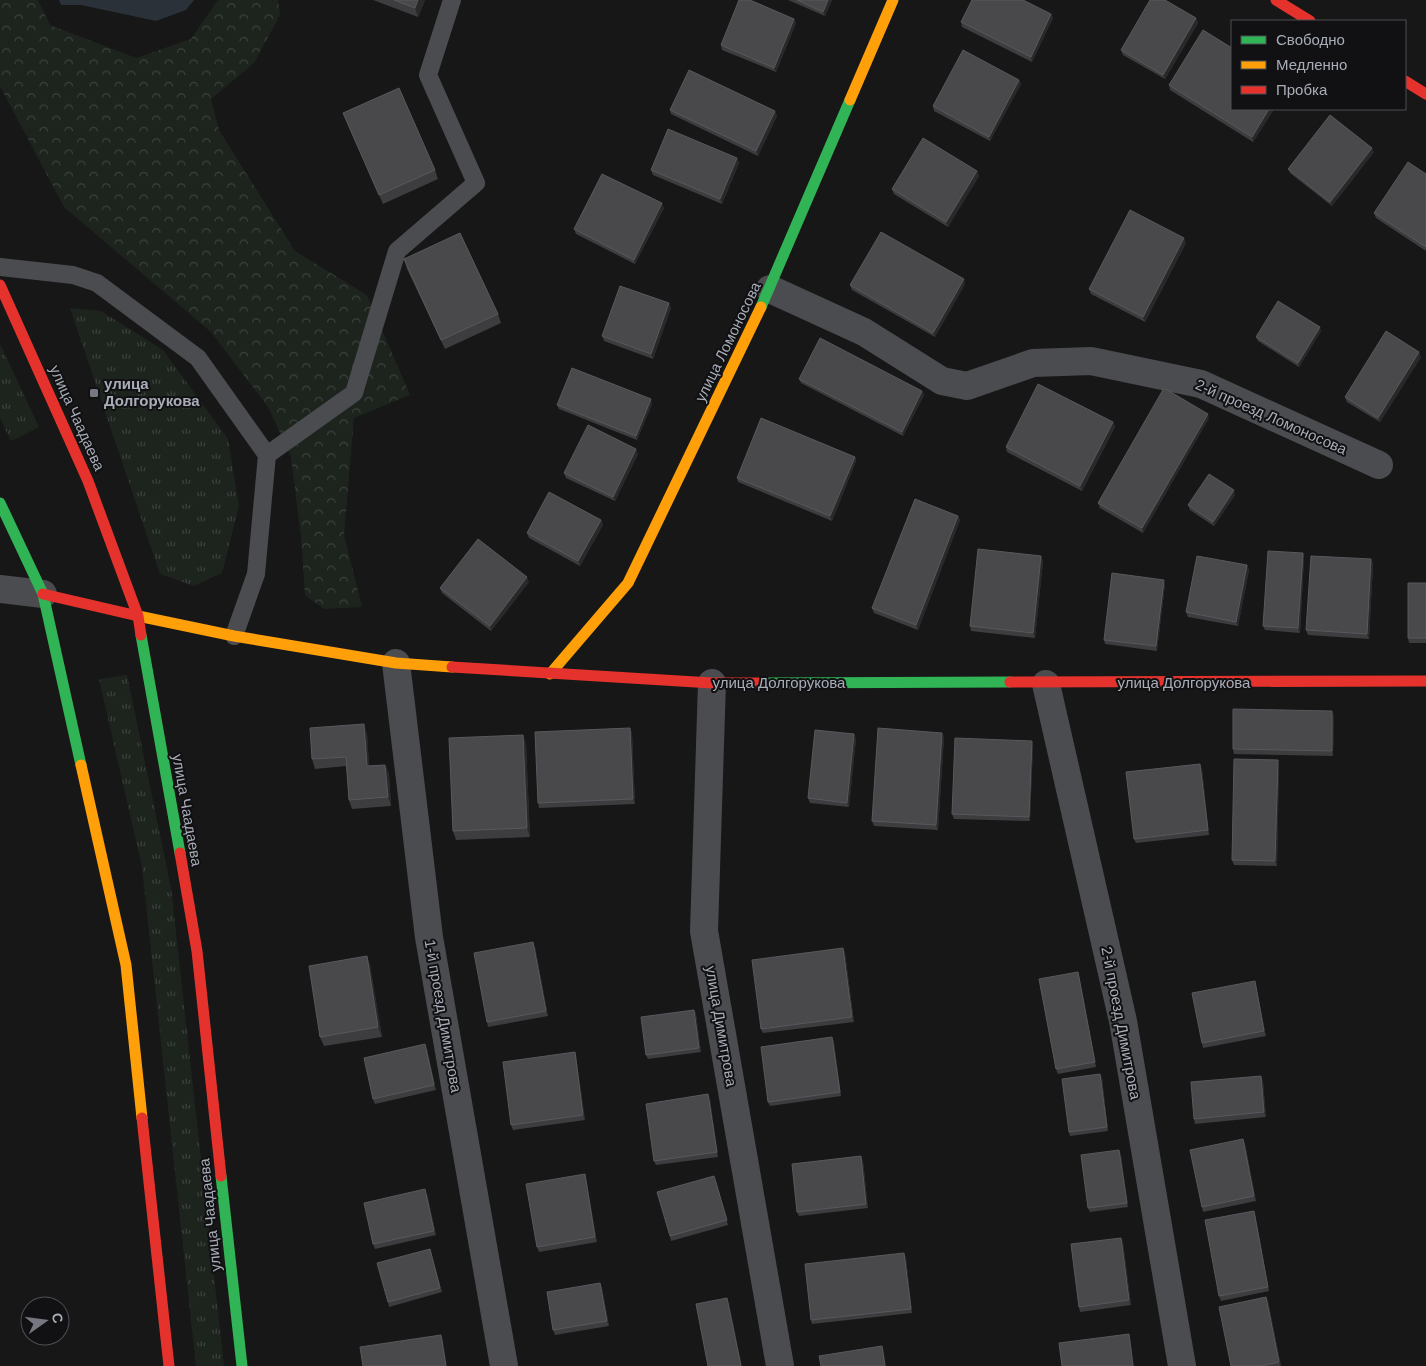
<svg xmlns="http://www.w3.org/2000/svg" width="1426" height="1366" viewBox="0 0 1426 1366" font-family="Helvetica,sans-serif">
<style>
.grass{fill:url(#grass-tufts)}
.forest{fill:url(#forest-crowns)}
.water{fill:#2a3139}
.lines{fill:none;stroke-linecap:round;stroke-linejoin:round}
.lane{stroke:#4b4c50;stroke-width:18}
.street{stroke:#4b4c50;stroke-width:28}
.fast{stroke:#30b455;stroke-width:11}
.slow{stroke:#ff9f0a;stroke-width:11}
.jam{stroke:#e5322d;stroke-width:11}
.wall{fill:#3d3d3f}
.shaded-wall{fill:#29292a}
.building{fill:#49494c;stroke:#58595d}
.poi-dot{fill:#757880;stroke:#111113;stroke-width:2}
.labels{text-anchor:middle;stroke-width:4;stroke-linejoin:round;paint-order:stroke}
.street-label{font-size:15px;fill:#a8adb8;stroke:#111113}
.poi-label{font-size:15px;font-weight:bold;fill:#a8adb8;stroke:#111113;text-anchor:start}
</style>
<defs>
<pattern id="grass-tufts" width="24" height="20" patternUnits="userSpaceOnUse" patternTransform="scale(1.25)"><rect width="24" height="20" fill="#1d241e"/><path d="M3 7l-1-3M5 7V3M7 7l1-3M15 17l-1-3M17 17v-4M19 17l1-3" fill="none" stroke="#3b413d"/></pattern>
<pattern id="forest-crowns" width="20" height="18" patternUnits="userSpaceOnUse" patternTransform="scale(1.25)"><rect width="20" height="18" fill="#1d241e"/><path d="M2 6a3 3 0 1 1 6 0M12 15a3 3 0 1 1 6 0" fill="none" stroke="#3b413d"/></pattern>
</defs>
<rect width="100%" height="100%" fill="#171717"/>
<path class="grass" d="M 70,308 L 101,311 L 163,350 L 228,439 L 239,506 L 222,573 L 194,586 L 160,574 Z
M 0,344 L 39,427 L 11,441 L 0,418 Z
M 127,675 L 171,888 L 224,1366 L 196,1366 L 142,867 L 99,679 Z"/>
<path class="forest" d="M 0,0 L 38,0 L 50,25 L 136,58 L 191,39 L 218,0 L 278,0 L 280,15 L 254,63 L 211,99 L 219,130 L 295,251 L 367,295 L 410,395 L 354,418 L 344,535 L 362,607 L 324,609 L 305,595 L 301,537 L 291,457 L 268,407 L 211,332 L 64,207 L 0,86 Z"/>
<path class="water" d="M 59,0 L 194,0 L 186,10 L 156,21 L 81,5 L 61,5 Z"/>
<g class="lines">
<path class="lane" d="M 0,267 L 73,275 L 97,283 L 198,358 L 267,455 L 256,574 L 234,636
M 267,455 L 354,393 L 397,251 L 476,183 L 428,75 L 452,0"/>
<path class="street" d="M 770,289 L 864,332 L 942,381 L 967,386 L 1033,363 L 1091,361 L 1201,384 L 1379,465
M 0,589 L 43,594
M 396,663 L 429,937 L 504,1366
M 712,683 L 704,931 L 780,1366
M 1046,684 L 1123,1021 L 1182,1366"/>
<path class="fast" d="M 761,307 L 850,100
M 0,503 L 43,594 L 81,765
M 141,635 L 180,853
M 762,683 L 1010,682
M 221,1176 L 242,1366"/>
<path class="slow" d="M 850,100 L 893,0
M 138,616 L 234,636 L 396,663 L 452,667
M 550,674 L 628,583 L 761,307
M 81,765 L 126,965 L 142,1118"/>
<path class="jam" d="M 1276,0 L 1310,21
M 1405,81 L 1426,94
M 0,285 L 88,481 L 138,616 L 141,635
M 43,594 L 138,616
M 452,667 L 712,683 L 762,683
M 1010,682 L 1426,681
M 180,853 L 197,951 L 221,1176
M 142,1118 L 169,1366"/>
</g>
<path class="wall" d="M 373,0 L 425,0 L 418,17 Z
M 788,0 L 832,0 L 825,16 Z
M 1051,14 L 1053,18 L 1032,62 L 962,27 L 961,22 Z
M 1196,18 L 1198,23 L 1165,79 L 1123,55 L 1121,50 Z
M 794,19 L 796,23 L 776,72 L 722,50 L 721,45 Z
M 1019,80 L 1021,84 L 990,141 L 934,111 L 933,106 Z
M 1169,85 L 1274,109 L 1253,142 L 1170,90 Z
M 670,110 L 775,111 L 777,116 L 758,156 L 671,114 Z
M 343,113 L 435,170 L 438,179 L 383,204 Z
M 1374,152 L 1332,206 L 1290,173 L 1288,169 Z
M 737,158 L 739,163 L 722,204 L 653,175 L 651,170 Z
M 977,171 L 979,176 L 948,227 L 894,194 L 892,189 Z
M 1426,174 L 1426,251 L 1376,218 L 1374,213 Z
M 664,208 L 635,264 L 576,234 L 574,229 Z
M 1186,243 L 1145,322 L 1091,294 L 1089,289 Z
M 404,259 L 498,314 L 501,323 L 445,349 L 407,269 Z
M 965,284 L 935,337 L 852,290 L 850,285 Z
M 669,303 L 671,308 L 653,359 L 604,341 L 602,336 Z
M 1321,331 L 1299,367 L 1258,341 L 1256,337 Z
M 1421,357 L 1380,422 L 1347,402 L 1345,397 Z
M 799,379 L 922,391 L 924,395 L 903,436 L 801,383 Z
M 652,404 L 637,440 L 559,409 L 557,405 Z
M 1209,418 L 1143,533 L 1100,508 L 1098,503 Z
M 1113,422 L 1115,427 L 1082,491 L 1007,452 L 1006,447 Z
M 638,454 L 615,501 L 566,478 L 564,473 Z
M 855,457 L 856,461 L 832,521 L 738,482 L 737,478 Z
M 1235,495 L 1214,526 L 1190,510 L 1188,505 Z
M 958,516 L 960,520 L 918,630 L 874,613 L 872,608 Z
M 601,520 L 603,525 L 580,566 L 529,538 L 527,533 Z
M 1303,553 L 1304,558 L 1300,633 L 1265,630 L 1263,626 Z
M 1041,556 L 1043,561 L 1035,638 L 971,631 L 970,626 Z
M 1371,559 L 1373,564 L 1369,639 L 1308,635 L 1306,630 Z
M 1247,565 L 1249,570 L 1238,626 L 1188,617 L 1186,612 Z
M 529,582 L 491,631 L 442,593 L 440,588 Z
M 1426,583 L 1426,643 L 1409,643 L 1408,638 Z
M 1165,584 L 1157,651 L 1105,644 L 1104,640 Z
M 1334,715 L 1333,756 L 1234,754 L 1233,749 Z
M 630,728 L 632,733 L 635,804 L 539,808 L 538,803 Z
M 367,734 L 369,766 L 385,765 L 389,774 L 391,806 L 352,809 L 349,800 L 346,766 L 315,769 L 312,759 Z
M 854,734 L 856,739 L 849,807 L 810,803 L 808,798 Z
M 523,735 L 526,744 L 530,837 L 456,840 L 453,831 Z
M 944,737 L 938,830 L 874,826 L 872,821 Z
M 1033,746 L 1030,821 L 954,819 L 952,814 Z
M 1279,765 L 1277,866 L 1234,865 L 1232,860 Z
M 1202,769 L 1209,835 L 1136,843 L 1134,839 Z
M 533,942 L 535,947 L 548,1016 L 488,1027 L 487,1022 Z
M 843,948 L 845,953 L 854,1022 L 763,1033 L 761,1029 Z
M 367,956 L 370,965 L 382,1037 L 324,1046 L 320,1037 Z
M 1079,976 L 1096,1067 L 1058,1074 L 1056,1069 Z
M 1255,981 L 1266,1036 L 1203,1048 L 1202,1043 Z
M 694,1010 L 696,1014 L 701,1052 L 648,1059 L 646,1055 Z
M 832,1037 L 834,1042 L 841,1096 L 770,1106 L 768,1102 Z
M 427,1049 L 436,1090 L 375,1104 L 373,1099 Z
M 575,1052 L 576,1056 L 585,1120 L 513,1130 L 511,1125 Z
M 1100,1074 L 1102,1078 L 1108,1131 L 1070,1136 L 1069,1132 Z
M 1263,1081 L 1266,1117 L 1195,1124 L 1194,1119 Z
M 710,1099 L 718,1157 L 656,1165 L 654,1161 Z
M 1243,1139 L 1245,1144 L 1256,1201 L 1203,1212 L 1202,1207 Z
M 1119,1150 L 1121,1155 L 1128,1207 L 1090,1212 L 1088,1208 Z
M 863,1161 L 868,1208 L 799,1216 L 797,1212 Z
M 585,1174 L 586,1179 L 597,1242 L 539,1252 L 537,1247 Z
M 716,1181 L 728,1225 L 671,1241 L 670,1236 Z
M 427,1194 L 436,1235 L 375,1249 L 373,1244 Z
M 1254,1211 L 1255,1215 L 1269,1291 L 1221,1301 L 1219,1296 Z
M 1123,1242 L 1131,1305 L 1080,1312 L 1079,1307 Z
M 430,1249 L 442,1292 L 389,1307 L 388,1302 Z
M 906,1258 L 912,1313 L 812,1324 L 811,1320 Z
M 600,1283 L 602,1288 L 609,1326 L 555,1335 L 553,1330 Z
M 1266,1297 L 1268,1301 L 1281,1366 L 1231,1366 Z"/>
<path class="shaded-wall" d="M 418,0 L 425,0 L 418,17 L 415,8 Z
M 828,0 L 832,0 L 825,16 L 823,12 Z
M 1051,14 L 1053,18 L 1032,62 L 1031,57 Z
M 1196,18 L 1198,23 L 1165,79 L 1163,75 Z
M 794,19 L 796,23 L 776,72 L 774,68 Z
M 1019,80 L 1021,84 L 990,141 L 989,137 Z
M 1269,109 L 1274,109 L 1253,142 L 1252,137 Z
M 775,111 L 777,116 L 758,156 L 756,151 Z
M 1372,148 L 1374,152 L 1332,206 L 1330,202 Z
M 737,158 L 739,163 L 722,204 L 720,199 Z
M 977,171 L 979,176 L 948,227 L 946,222 Z
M 662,203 L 664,208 L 635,264 L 634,260 Z
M 1184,238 L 1186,243 L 1145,322 L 1143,317 Z
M 964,279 L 965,284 L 935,337 L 933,333 Z
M 669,303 L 671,308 L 653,359 L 651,354 Z
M 1320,327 L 1321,331 L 1299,367 L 1298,363 Z
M 1419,352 L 1421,357 L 1380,422 L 1378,418 Z
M 922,391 L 924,395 L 903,436 L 902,432 Z
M 651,399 L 652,404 L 637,440 L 636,436 Z
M 1208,414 L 1209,418 L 1143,533 L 1142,528 Z
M 1113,422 L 1115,427 L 1082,491 L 1080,486 Z
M 636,449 L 638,454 L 615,501 L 613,497 Z
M 855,457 L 856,461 L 832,521 L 830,516 Z
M 1234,490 L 1235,495 L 1214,526 L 1213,522 Z
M 958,516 L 960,520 L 918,630 L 916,625 Z
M 601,520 L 603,525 L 580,566 L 578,561 Z
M 1303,553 L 1304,558 L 1300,633 L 1298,628 Z
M 1041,556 L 1043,561 L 1035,638 L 1033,633 Z
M 1371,559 L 1373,564 L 1369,639 L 1367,634 Z
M 1247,565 L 1249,570 L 1238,626 L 1236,622 Z
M 527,577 L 529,582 L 491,631 L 490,626 Z
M 1164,580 L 1165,584 L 1157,651 L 1156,646 Z
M 1332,711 L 1334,715 L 1333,756 L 1332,751 Z
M 364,724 L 367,734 L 370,776 L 367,766 Z
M 630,728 L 632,733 L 635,804 L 633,799 Z
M 942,733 L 944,737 L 938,830 L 936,825 Z
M 854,734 L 856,739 L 849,807 L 847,803 Z
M 523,735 L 526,744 L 530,837 L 527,828 Z
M 1032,741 L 1033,746 L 1030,821 L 1029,817 Z
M 1278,760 L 1279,765 L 1277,866 L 1275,861 Z
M 1200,764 L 1202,769 L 1209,835 L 1208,830 Z
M 385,765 L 389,774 L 391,806 L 388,797 Z
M 533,942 L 535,947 L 548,1016 L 546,1011 Z
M 843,948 L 845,953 L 854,1022 L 852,1017 Z
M 367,956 L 370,965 L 382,1037 L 378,1027 Z
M 1255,981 L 1266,1036 L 1264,1031 Z
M 694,1010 L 696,1014 L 701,1052 L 699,1048 Z
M 832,1037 L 834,1042 L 841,1096 L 840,1092 Z
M 425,1044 L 427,1049 L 436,1090 L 434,1085 Z
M 575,1052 L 576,1056 L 585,1120 L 583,1115 Z
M 1100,1074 L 1102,1078 L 1108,1131 L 1107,1127 Z
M 1261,1076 L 1263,1081 L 1266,1117 L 1264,1112 Z
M 708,1094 L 710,1099 L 718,1157 L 717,1152 Z
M 1243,1139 L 1245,1144 L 1256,1201 L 1254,1196 Z
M 1119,1150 L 1121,1155 L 1128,1207 L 1127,1203 Z
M 861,1156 L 863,1161 L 868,1208 L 866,1204 Z
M 585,1174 L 586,1179 L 597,1242 L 595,1237 Z
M 425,1189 L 427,1194 L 436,1235 L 434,1231 Z
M 1254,1211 L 1255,1215 L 1269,1291 L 1268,1287 Z
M 1121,1238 L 1123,1242 L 1131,1305 L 1129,1300 Z
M 904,1253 L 906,1258 L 912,1313 L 911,1309 Z
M 600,1283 L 602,1288 L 609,1326 L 607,1321 Z
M 1266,1297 L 1268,1301 L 1281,1366 L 1279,1362 Z
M 727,1298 L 729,1303 L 742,1366 L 741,1366 Z
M 1129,1334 L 1130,1338 L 1134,1366 L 1133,1366 Z
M 441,1335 L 443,1340 L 447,1366 L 446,1366 Z
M 882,1346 L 884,1351 L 886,1366 L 885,1366 Z"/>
<path class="building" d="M 394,0 L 418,0 L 415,8 Z
M 739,0 L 750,0 L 794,19 L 774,68 L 721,45 Z
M 797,0 L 828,0 L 823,12 Z
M 972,0 L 1023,0 L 1051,14 L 1031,57 L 961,22 Z
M 1150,0 L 1165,0 L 1196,18 L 1163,75 L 1121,50 Z
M 1203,30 L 1232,48 L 1232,109 L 1269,109 L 1252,137 L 1169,85 Z
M 963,50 L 1019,80 L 989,137 L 933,106 Z
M 689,70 L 775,111 L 756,151 L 670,110 Z
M 399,88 L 435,170 L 379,195 L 343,113 Z
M 1330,115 L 1372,148 L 1330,202 L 1288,169 Z
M 668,129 L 737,158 L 720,199 L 651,170 Z
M 923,138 L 977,171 L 946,222 L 892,189 Z
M 1408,162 L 1426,174 L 1426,247 L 1374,213 Z
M 602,174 L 662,203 L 634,260 L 574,229 Z
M 1130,210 L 1184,238 L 1143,317 L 1089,289 Z
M 881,232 L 964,279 L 933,333 L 850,285 Z
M 460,233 L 498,314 L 441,340 L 404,259 Z
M 620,286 L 669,303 L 651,354 L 602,336 Z
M 1278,301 L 1320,327 L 1298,363 L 1256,337 Z
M 1386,331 L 1419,352 L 1378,418 L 1345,397 Z
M 820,338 L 922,391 L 902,432 L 799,379 Z
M 572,368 L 651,399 L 636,436 L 557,405 Z
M 1038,384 L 1113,422 L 1080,486 L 1006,447 Z
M 1164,388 L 1208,414 L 1142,528 L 1098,503 Z
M 761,418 L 855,457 L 830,516 L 737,478 Z
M 588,425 L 636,449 L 613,497 L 564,473 Z
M 1209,474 L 1234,490 L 1213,522 L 1188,505 Z
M 549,492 L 601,520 L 578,561 L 527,533 Z
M 915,499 L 958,516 L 916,625 L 872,608 Z
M 478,539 L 527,577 L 490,626 L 440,588 Z
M 978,549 L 1041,556 L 1033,633 L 970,626 Z
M 1268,551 L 1303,553 L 1298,628 L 1263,626 Z
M 1197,556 L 1247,565 L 1236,622 L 1186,612 Z
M 1311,556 L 1371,559 L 1367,634 L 1306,630 Z
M 1112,573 L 1164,580 L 1156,646 L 1104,640 Z
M 1408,583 L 1426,583 L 1426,638 L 1408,638 Z
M 1233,709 L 1332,711 L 1332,751 L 1233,749 Z
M 364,724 L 367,766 L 385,765 L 388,797 L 349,800 L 346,757 L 312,759 L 310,728 Z
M 630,728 L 633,799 L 538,803 L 535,732 Z
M 878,728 L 942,733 L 936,825 L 872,821 Z
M 815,730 L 854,734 L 847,803 L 808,798 Z
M 523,735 L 527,828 L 453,831 L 449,738 Z
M 955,738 L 1032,741 L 1029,817 L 952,814 Z
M 1234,759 L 1278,760 L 1275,861 L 1232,860 Z
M 1200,764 L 1208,830 L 1134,839 L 1126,772 Z
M 533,942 L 546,1011 L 487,1022 L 474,953 Z
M 843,948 L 852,1017 L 761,1029 L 752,960 Z
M 367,956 L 378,1027 L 320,1037 L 309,966 Z
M 1078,972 L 1095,1062 L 1056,1069 L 1039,979 Z
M 1255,981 L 1264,1031 L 1202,1043 L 1192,993 Z
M 694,1010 L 699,1048 L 646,1055 L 641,1017 Z
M 832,1037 L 840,1092 L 768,1102 L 761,1047 Z
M 425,1044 L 434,1085 L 373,1099 L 364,1058 Z
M 575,1052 L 583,1115 L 511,1125 L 503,1062 Z
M 1100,1074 L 1107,1127 L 1069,1132 L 1062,1079 Z
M 1261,1076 L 1264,1112 L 1194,1119 L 1191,1082 Z
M 708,1094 L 717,1152 L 654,1161 L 646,1104 Z
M 1243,1139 L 1254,1196 L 1202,1207 L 1190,1150 Z
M 1119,1150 L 1127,1203 L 1088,1208 L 1081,1155 Z
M 861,1156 L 866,1204 L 797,1212 L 792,1164 Z
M 585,1174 L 595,1237 L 537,1247 L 526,1184 Z
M 714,1176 L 727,1220 L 670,1236 L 657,1192 Z
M 425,1189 L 434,1231 L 373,1244 L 364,1203 Z
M 1254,1211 L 1268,1287 L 1219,1296 L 1205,1220 Z
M 1121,1238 L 1129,1300 L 1079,1307 L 1071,1244 Z
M 430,1249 L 440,1288 L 388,1302 L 377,1263 Z
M 904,1253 L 911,1309 L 811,1320 L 805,1264 Z
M 600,1283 L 607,1321 L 553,1330 L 547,1292 Z
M 1266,1297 L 1279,1362 L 1261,1366 L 1231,1366 L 1219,1307 Z
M 727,1298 L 741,1366 L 708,1366 L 696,1304 Z
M 1129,1334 L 1133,1366 L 1062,1366 L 1059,1343 Z
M 441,1335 L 446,1366 L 363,1366 L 360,1347 Z
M 882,1346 L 885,1366 L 821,1366 L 819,1356 Z"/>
<rect class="poi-dot" x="89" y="388" width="10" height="10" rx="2.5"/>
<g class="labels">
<g class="street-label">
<text transform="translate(728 342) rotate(-64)" y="5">улица Ломоносова</text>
<text transform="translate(1271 417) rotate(24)" y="5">2-й проезд Ломоносова</text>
<text transform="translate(77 418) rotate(66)" y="5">улица Чаадаева</text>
<text x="779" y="688">улица Долгорукова</text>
<text x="1184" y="688">улица Долгорукова</text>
<text transform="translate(187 810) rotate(80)" y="5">улица Чаадаева</text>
<text transform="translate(443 1016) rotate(80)" y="5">1-й проезд Димитрова</text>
<text transform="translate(1121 1023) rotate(79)" y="5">2-й проезд Димитрова</text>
<text transform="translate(721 1026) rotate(80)" y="5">улица Димитрова</text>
<text transform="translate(210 1215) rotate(-96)" y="5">улица Чаадаева</text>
</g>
<g class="poi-label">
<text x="104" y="389">улица<tspan x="104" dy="17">Долгорукова</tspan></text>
</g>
</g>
<rect x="1231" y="20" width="175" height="90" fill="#111113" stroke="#4d4f55"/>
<rect x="1241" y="36" width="25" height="8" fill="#30b455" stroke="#4d4f55"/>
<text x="1276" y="45" font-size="15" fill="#a8adb8">Свободно</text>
<rect x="1241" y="61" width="25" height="8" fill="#ff9f0a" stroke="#4d4f55"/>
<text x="1276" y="70" font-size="15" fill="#a8adb8">Медленно</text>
<rect x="1241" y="86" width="25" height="8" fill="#e5322d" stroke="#4d4f55"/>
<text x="1276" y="95" font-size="15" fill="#a8adb8">Пробка</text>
<g transform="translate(45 1321) rotate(76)"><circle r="24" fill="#111113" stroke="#4d4f55"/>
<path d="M0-4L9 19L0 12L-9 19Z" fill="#757880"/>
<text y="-8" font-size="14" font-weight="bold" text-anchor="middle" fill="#a8adb8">С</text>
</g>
</svg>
